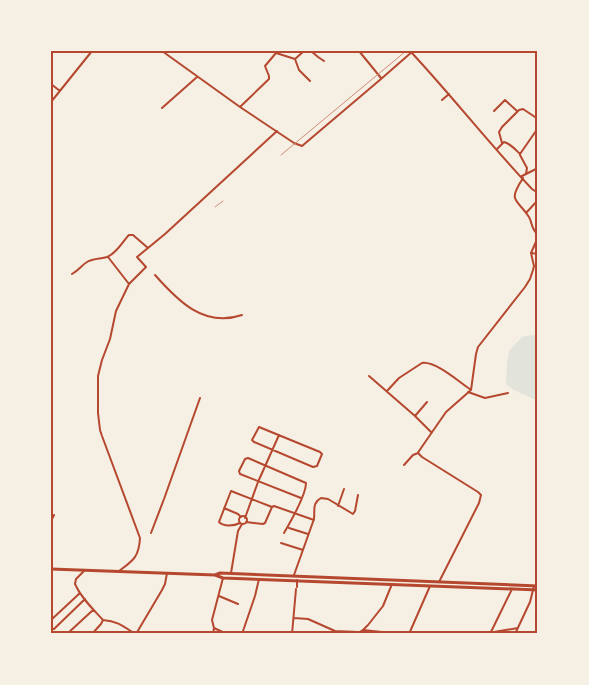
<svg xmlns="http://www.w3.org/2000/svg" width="589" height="685" viewBox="0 0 589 685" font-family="Manrope,sans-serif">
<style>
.green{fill:#e2e4dc}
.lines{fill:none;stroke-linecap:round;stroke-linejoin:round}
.minor{stroke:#b5482f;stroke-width:2}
.trunk{stroke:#b5482f;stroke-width:3}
.rail{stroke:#cf8b77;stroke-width:1}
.neatline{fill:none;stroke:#b5482f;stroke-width:2}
</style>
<rect width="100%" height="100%" fill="#f6efe4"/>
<path class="green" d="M 538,334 L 538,401 L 514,390 L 506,384 L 507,364 L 509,351 L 522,337 Z"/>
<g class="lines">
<path class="minor" d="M 162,51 L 240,107 L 294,143 L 302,146 L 381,79 L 413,51
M 311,51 L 318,57 L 324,61
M 359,51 L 381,78
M 411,52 C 453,97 490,145 532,189 L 538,193
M 295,59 L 304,51
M 51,84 L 60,91
M 442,100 L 449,94
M 51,102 L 92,51
M 240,107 L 269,79 L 269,76 L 265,66 L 276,53 L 295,59 L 299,70 L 310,81
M 162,108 L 197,77
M 494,111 L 505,100 L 517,111
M 502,143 L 499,132 L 502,127 L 519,110 L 523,109 L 538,119
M 497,149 L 504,142 C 511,144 515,149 520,154 L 538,128
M 520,155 L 527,168 L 526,174
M 522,176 L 538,168
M 523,178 C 507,203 517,198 529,217 C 533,224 530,227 538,235
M 526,213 L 538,200
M 531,253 L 538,254
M 108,257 L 129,284 L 116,311 L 110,339 L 102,360 L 98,376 L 98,413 L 100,430 L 102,436 L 140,538 C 139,557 133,561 119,571
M 72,274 C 79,270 82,265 87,262 C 93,258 101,259 107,257 C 117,253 122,242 129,235 L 133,235 L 148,248
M 155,275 C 178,301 204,328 242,315
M 129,284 L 146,267 L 137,257 L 165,234 L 277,131
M 369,376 L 415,416 L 431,432
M 387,391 L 399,378 L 422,363 C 436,361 459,382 471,390
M 468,392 L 485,398 L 508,393
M 415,416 L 427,402
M 259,427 L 320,452 L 322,454 L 317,466 L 313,467 L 254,442 L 252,440 Z
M 404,465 L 413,455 L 418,453
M 338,506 L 344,489
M 224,508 L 238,514 L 241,517
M239 520a4 4 0 1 1 8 0a4 4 0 1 1-8 0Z
M 245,518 L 258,482 L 279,435
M 51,521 L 54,515
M 246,522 L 263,524 L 265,523 L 272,507 L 274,506 L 314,520
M 240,523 C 234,526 224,527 219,522 L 231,491 L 272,507
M 289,528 L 308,534
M 151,533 L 164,499 L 200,398
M 284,533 C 291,521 306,495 306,483 L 248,458 L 245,459 L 239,471 L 240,474 L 301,498
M 281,543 L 303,550
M 84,571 L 76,579 L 75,584 C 81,598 93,609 103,620 C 117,621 123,626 135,634
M 231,573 L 238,531 L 242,524
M 294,575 L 314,519 C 315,510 312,503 321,498 L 328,499 L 353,514 L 355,511 L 358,495
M 439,582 L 479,503 L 481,495 L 478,492 L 422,457 L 418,453 L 419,451 L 446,412 L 471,390 L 476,354 L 478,347 L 525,287 L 530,279 L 533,270 L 534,266 L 531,253 L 538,237
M 297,587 L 297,580
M 219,596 L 238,604
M 294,618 L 308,619 L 335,631 L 358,632
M 51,620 L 80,593
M 214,628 L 227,634
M 51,629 L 54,629 L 85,599
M 363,630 L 382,632 L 388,634
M 67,634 L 93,610
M 92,634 L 101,624 L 103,620
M 136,634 L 162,590 L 165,584 L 167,573
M 213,634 L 214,628 L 212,620 L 223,578
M 242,634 L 255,596 L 259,579
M 292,634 L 296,589
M 356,634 L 363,630 L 368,625 L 383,606 L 392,584
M 409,634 L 430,586
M 482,634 L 518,628
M 490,634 L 512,589
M 515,634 L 530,602 L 534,586"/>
<path class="trunk" d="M 51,569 L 215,575 L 220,573 L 538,586
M 215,575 L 223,578 L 538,590"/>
<path class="rail" d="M 281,155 L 406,51
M 215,207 L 223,201"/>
</g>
<rect width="589" height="685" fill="none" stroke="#f6efe4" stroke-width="105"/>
<rect x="52" y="52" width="484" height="580" class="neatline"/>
</svg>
